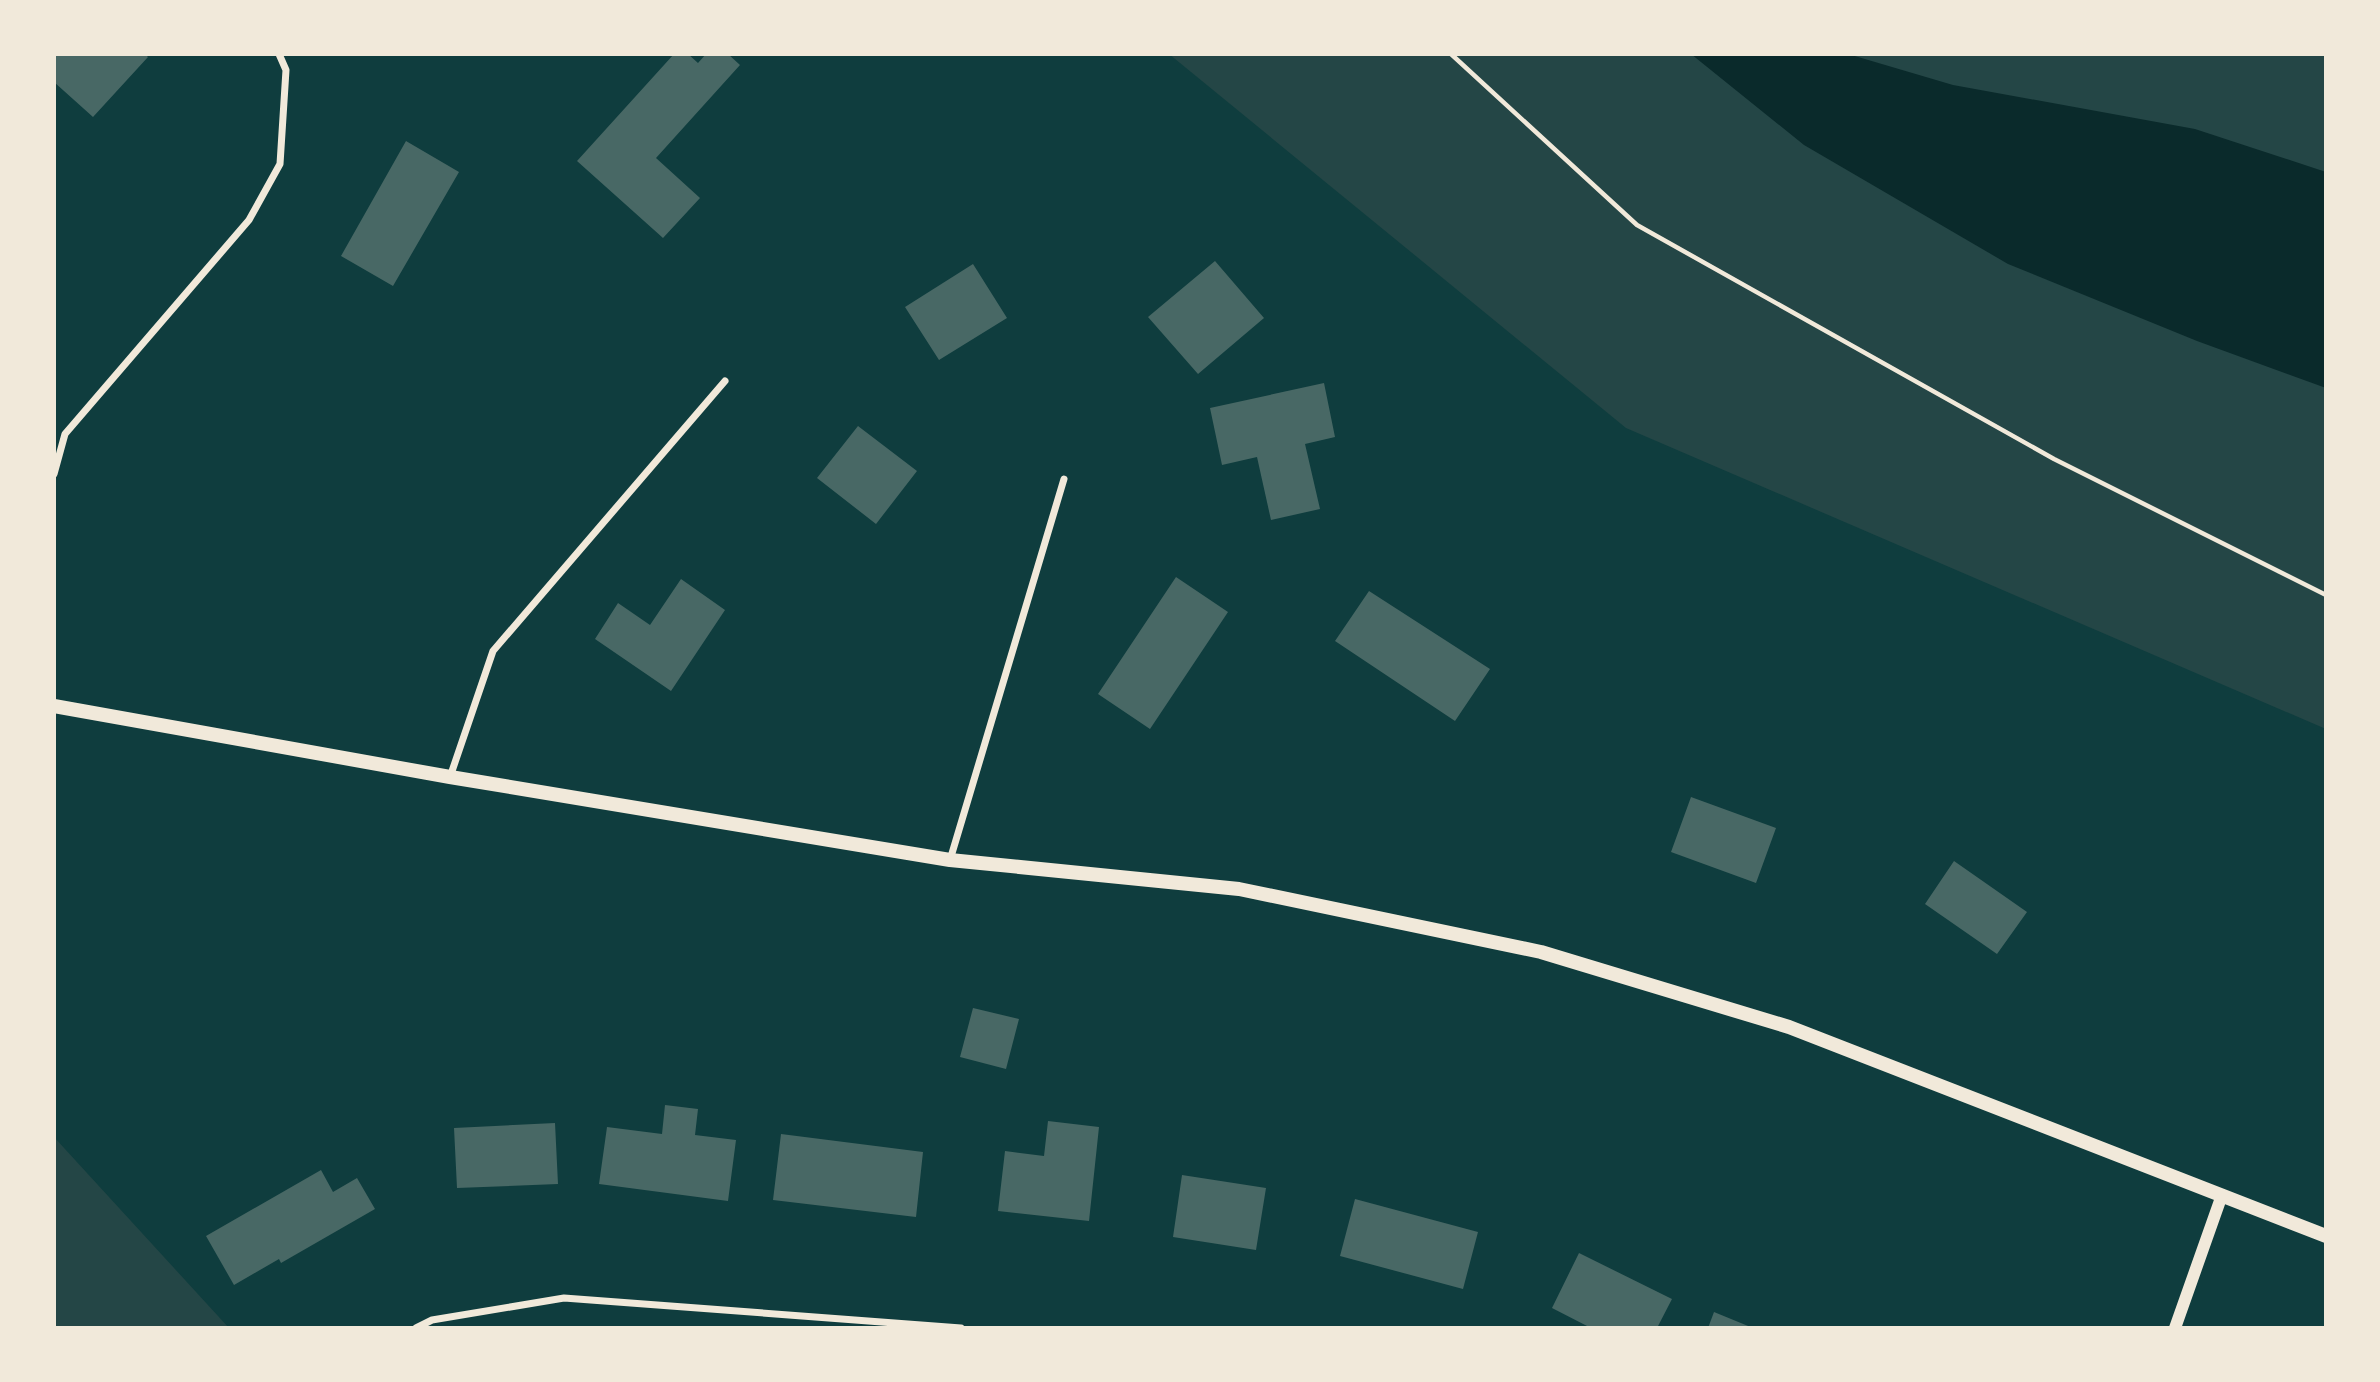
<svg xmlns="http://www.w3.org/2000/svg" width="2380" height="1382" viewBox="0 0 2380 1382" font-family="Roboto,sans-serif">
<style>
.green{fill:#244646}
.water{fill:#0a2a2b}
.building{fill:#486865}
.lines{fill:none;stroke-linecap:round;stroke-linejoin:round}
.path{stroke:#f1e9da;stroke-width:4.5}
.minor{stroke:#f1e9da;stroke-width:7}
.tertiary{stroke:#f1e9da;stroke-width:12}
.secondary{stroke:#f1e9da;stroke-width:14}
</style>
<rect width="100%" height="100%" fill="#0f3d3e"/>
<path class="green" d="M 1169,54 L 2326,54 L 2326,729 L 1626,428 Z
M 54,1137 L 229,1328 L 54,1328 Z"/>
<path class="water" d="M 1691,54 L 1848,54 L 1953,85 L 2195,129 L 2326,172 L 2326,388 L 2197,341 L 2008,264 L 1804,145 Z"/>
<path class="building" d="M 54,54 L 145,54 L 148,57 L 93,117 L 54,82 Z
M 674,54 L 688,54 L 698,63 L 706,54 L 728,54 L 740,65 L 656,158 L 700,198 L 663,238 L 577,161 Z
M 406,141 L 459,172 L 393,286 L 341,256 Z
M 1215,261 L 1264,318 L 1198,374 L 1148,317 Z
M 973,264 L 1007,318 L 939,360 L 905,307 Z
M 1324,383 L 1335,437 L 1305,444 L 1320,509 L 1271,520 L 1257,457 L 1222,465 L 1210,408 Z
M 858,426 L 917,471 L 876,524 L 817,478 Z
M 1176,577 L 1228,612 L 1150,729 L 1098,694 Z
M 681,579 L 725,610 L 671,691 L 595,639 L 618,603 L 650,625 Z
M 1369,591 L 1490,669 L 1455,721 L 1335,641 Z
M 1691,797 L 1776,828 L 1756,883 L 1671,852 Z
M 1954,861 L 2027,912 L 1997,954 L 1925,904 Z
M 973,1008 L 1019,1019 L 1006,1069 L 960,1057 Z
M 665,1105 L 698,1109 L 695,1135 L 736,1140 L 728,1201 L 599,1184 L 607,1127 L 662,1134 Z
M 1048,1121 L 1099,1127 L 1089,1221 L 998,1211 L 1005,1151 L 1044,1156 Z
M 555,1123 L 558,1184 L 457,1188 L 454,1128 Z
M 781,1134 L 923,1152 L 916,1217 L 773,1200 Z
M 321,1170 L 333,1192 L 357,1178 L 375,1209 L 281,1263 L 279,1259 L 234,1285 L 206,1236 Z
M 1182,1175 L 1266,1188 L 1256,1250 L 1173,1237 Z
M 1355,1199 L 1478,1232 L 1463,1289 L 1340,1256 Z
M 1579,1253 L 1672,1299 L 1657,1328 L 1591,1328 L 1552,1308 Z
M 1714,1312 L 1753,1328 L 1708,1328 Z"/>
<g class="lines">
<path class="path" d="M 1451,54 L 1637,225 L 2054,459 L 2326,595"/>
<path class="minor" d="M 54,474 L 65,434 L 249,220 L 280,164 L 286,70 L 279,54
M 450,777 L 493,651 L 725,381
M 950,860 L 1064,479
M 416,1328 L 432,1320 L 564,1298 L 961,1328"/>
<path class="tertiary" d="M 2175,1328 L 2222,1195"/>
<path class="secondary" d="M 54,706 L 450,777 L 950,860 L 1239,889 L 1541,952 L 1789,1027 L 2326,1236"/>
</g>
<rect width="2380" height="1382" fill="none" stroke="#f1e9da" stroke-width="112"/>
</svg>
